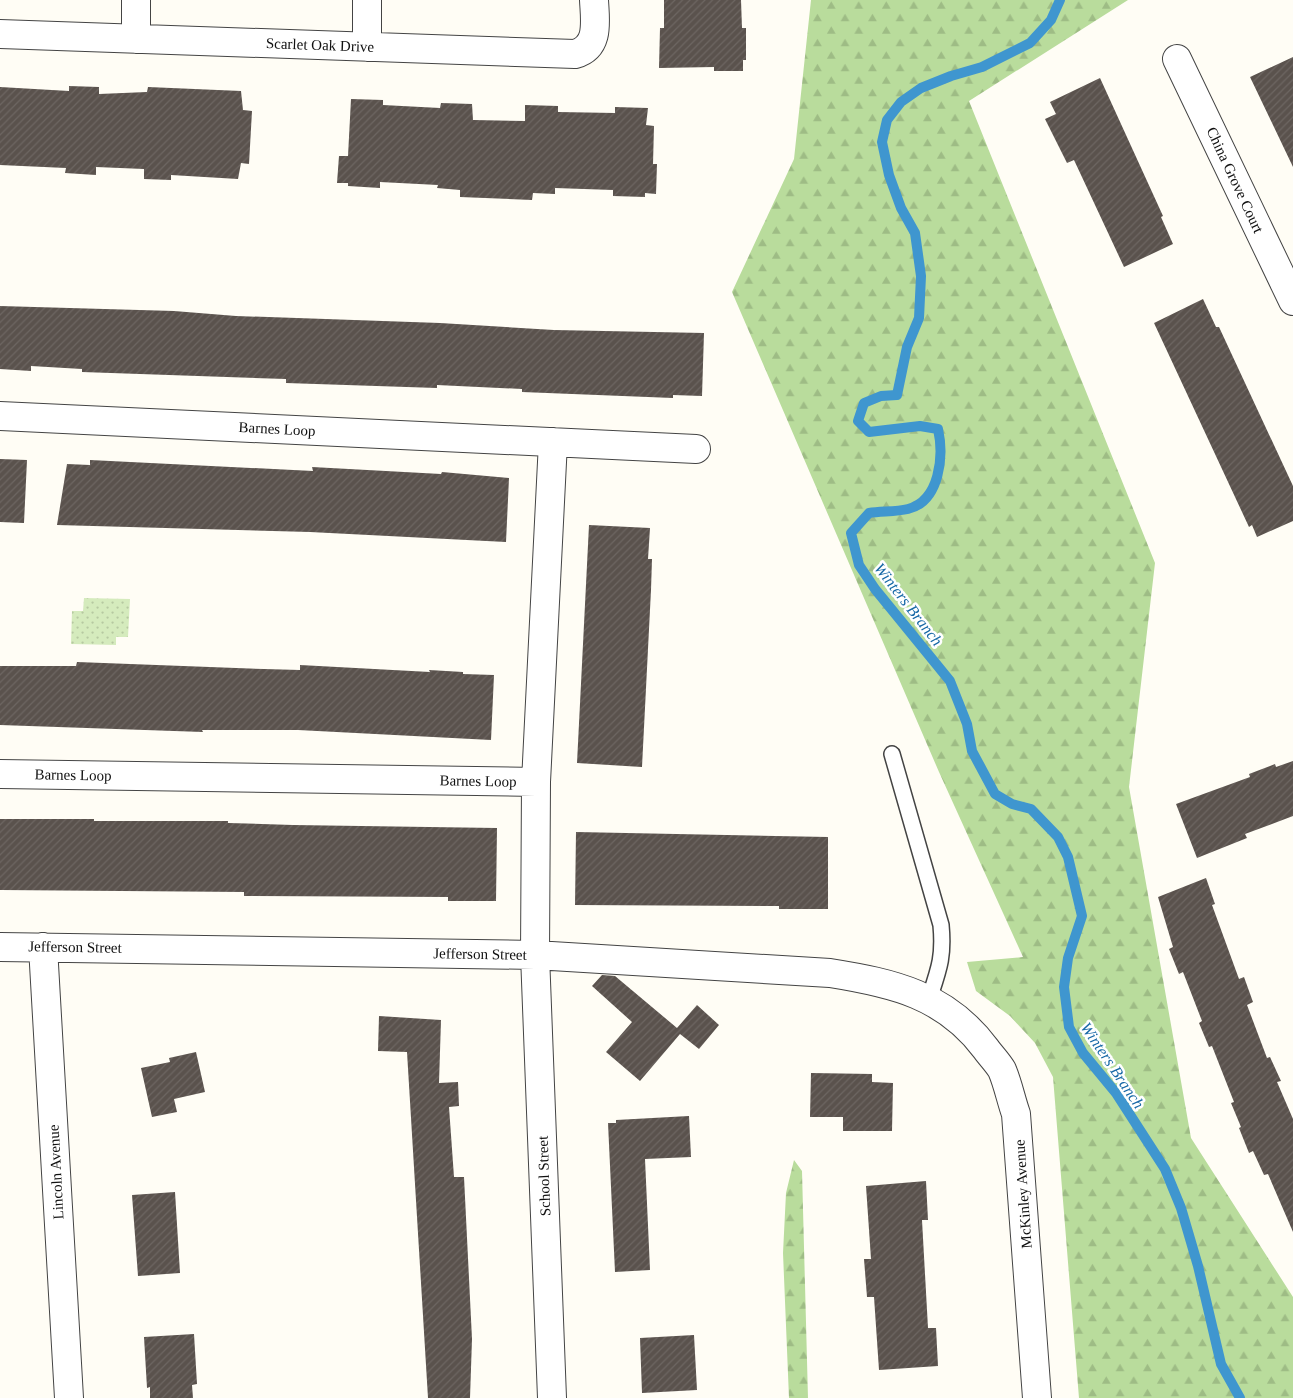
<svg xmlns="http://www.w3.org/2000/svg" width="1293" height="1398" viewBox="0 0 1293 1398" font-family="'Times New Roman',serif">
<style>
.forest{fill:url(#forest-firs)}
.park{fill:url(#park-dots)}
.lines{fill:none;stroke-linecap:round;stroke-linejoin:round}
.stream{stroke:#3f96cf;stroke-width:10}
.building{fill:url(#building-hatch)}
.lane-casing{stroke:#444;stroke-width:18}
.street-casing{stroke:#444;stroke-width:30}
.lane{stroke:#fff;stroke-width:15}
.street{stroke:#fff;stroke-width:28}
.labels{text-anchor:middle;stroke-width:5;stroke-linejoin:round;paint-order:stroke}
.street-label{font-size:15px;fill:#111;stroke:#fff}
.water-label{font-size:16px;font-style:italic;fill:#1768a6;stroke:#fff}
</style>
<defs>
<pattern id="forest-firs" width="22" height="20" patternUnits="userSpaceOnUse" patternTransform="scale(1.25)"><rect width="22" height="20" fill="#b9dc9c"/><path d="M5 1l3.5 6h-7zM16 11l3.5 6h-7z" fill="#9ebc85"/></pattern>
<pattern id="park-dots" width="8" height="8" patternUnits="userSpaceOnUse" patternTransform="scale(1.25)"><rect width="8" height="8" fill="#d5ebbd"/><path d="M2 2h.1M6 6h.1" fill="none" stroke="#b6c8a1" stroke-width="1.8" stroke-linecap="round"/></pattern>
<pattern id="building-hatch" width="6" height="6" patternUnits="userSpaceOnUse" patternTransform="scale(1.25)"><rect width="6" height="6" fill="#5a524d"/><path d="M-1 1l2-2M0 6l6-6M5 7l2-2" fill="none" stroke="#6d6662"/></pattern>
</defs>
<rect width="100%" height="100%" fill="#fffdf5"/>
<path class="forest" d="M 811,0 L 1128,0 L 969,101 L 1155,563 L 1129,787 L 1191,1138 L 1293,1297 L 1293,1398 L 1079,1398 L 1053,1077 L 1035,1043 L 1010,1016 L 976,991 L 967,962 L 1023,957 L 939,772 L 732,292 L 794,159 Z
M 794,1160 L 802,1171 L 808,1398 L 789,1398 L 783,1253 L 786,1193 Z"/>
<path class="park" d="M 84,598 L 130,599 L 128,637 L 116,637 L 116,645 L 71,644 L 72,611 L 83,611 Z"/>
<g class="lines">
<path class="stream" d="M 1060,0 L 1051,20 L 1030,43 L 982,67 L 951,76 L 921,88 L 901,102 L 887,120 L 882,142 L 889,175 L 901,208 L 915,233 L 921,276 L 919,318 L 907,347 L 897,395 L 881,396 L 864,403 L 858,421 L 869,432 L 920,426 L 938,429 C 944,456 940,501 908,509 C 895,512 881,511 869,513 L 851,533 L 859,565 L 875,589 L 950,681 L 967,724 L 972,751 L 995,794 L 1012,804 L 1031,809 L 1058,837 L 1068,857 L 1082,916 L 1068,958 L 1064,987 L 1069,1027 L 1083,1053 L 1116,1093 L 1165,1169 L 1181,1208 L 1198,1266 L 1221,1364 L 1240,1398"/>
</g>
<path class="building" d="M 664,0 L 741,0 L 742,28 L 746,28 L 746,60 L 743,60 L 743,71 L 714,71 L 714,67 L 659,68 L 660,28 L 664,28 Z
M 1293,57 L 1293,167 L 1250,77 Z
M 1100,78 L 1163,216 L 1161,217 L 1173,244 L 1124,267 L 1074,160 L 1067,163 L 1045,119 L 1056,114 L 1050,102 Z
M 69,86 L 99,87 L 99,94 L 147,92 L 148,87 L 241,91 L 243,110 L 252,111 L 249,164 L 241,163 L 238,179 L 171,175 L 171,180 L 144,179 L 144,169 L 96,167 L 96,175 L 65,173 L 66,168 L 0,165 L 0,87 L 69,91 Z
M 351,99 L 383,100 L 383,105 L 440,108 L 441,103 L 472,104 L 473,120 L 525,121 L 525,105 L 558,106 L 558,112 L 615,113 L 615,107 L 648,108 L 646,125 L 654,126 L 653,164 L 657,164 L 656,194 L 645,193 L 645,197 L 613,196 L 613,190 L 555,188 L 555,194 L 533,193 L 532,200 L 460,197 L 460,190 L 437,188 L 438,185 L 380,182 L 380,188 L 348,186 L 348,183 L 337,183 L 339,156 L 348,156 Z
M 1203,299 L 1216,327 L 1219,327 L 1293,486 L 1293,521 L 1257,537 L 1252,525 L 1249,527 L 1154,323 Z
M 0,306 L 174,311 L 236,316 L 440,323 L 554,330 L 704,333 L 702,396 L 673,395 L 673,398 L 522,392 L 522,389 L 437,385 L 437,388 L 316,384 L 286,383 L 286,379 L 82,372 L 82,369 L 31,366 L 31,371 L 0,369 Z
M 0,459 L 27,460 L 24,523 L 0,522 Z
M 90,460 L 313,471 L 312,467 L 441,474 L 442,472 L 509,478 L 506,542 L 310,532 L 57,525 L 67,464 L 90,465 Z
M 589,525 L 650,528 L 648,559 L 652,559 L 651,590 L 642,767 L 577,763 Z
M 77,662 L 264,669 L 300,670 L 300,665 L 430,672 L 429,670 L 463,672 L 463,674 L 494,675 L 491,740 L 298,730 L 202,730 L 203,732 L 0,725 L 0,666 L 76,666 Z
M 1293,761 L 1293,816 L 1245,834 L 1247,838 L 1197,858 L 1176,804 L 1250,777 L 1249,774 L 1275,764 L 1276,767 Z
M 0,819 L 94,819 L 94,821 L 228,821 L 228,823 L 293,825 L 497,828 L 496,901 L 448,901 L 448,897 L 244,896 L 244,892 L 0,890 Z
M 576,832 L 828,837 L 828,909 L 779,909 L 779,906 L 575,905 Z
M 1206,878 L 1215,904 L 1212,905 L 1239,979 L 1244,977 L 1253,1002 L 1247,1005 L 1267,1058 L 1270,1057 L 1281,1081 L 1277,1082 L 1293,1119 L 1293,1232 L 1268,1174 L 1264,1175 L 1253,1151 L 1249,1153 L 1239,1128 L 1241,1127 L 1231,1103 L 1234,1102 L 1212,1046 L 1209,1047 L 1199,1023 L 1202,1021 L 1183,972 L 1179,974 L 1169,949 L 1173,947 L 1158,897 Z
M 602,975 L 615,976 L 677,1028 L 697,1005 L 719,1025 L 699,1049 L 680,1034 L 640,1081 L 606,1052 L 632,1022 L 592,986 Z
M 379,1016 L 441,1020 L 439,1083 L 458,1082 L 459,1106 L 449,1107 L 454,1177 L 464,1177 L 472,1339 L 470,1398 L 428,1398 L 407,1052 L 378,1051 Z
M 196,1052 L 205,1092 L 174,1099 L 177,1112 L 152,1117 L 141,1068 L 170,1062 L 169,1058 Z
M 811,1073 L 872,1074 L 872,1082 L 893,1083 L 892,1131 L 843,1131 L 843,1117 L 810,1117 Z
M 689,1116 L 691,1157 L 645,1159 L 650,1270 L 615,1272 L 608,1123 L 616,1123 L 616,1120 Z
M 926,1181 L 928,1220 L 922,1220 L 928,1328 L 936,1328 L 938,1366 L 879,1370 L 874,1297 L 867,1297 L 864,1259 L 871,1259 L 866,1186 Z
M 175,1192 L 180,1273 L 138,1276 L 132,1195 Z
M 194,1334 L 197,1384 L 192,1385 L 193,1398 L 150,1398 L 150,1387 L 147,1388 L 144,1337 Z
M 694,1335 L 697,1390 L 642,1393 L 640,1338 Z"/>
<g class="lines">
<defs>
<path id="lane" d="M 892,754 L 941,925 C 944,957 939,969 929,999"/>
<path id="street" d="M 0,34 L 575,54 C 600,47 595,21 594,0
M 136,39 L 136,0
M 367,47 L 367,0
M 1177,59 L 1293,301
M 0,416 L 696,449
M 0,774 L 536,782
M 0,947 L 535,955 L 830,973 C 893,983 946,995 986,1049 C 991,1056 998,1063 1002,1070 C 1008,1084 1011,1100 1016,1114 L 1037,1398
M 43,947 L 69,1398
M 552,1398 L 535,955 L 536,782 L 553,442"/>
</defs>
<use href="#lane" class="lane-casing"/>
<use href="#street" class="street-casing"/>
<use href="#lane" class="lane"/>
<use href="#street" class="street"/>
</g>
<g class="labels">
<g class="street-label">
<text transform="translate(320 45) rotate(2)" y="5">Scarlet Oak Drive</text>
<text transform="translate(1235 180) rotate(65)" y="5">China Grove Court</text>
<text transform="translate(277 429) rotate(3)" y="5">Barnes Loop</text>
<text transform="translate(73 775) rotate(1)" y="5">Barnes Loop</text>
<text transform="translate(478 781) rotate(1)" y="5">Barnes Loop</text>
<text transform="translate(75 947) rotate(1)" y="5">Jefferson Street</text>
<text transform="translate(480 954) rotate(1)" y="5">Jefferson Street</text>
<text transform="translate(56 1172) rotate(-93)" y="5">Lincoln Avenue</text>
<text transform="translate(544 1176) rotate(-92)" y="5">School Street</text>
<text transform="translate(1023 1194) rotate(-94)" y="5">McKinley Avenue</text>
</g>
<g class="water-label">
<text transform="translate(909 604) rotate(52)" y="6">Winters Branch</text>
<text transform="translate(1113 1065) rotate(56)" y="6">Winters Branch</text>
</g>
</g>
</svg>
